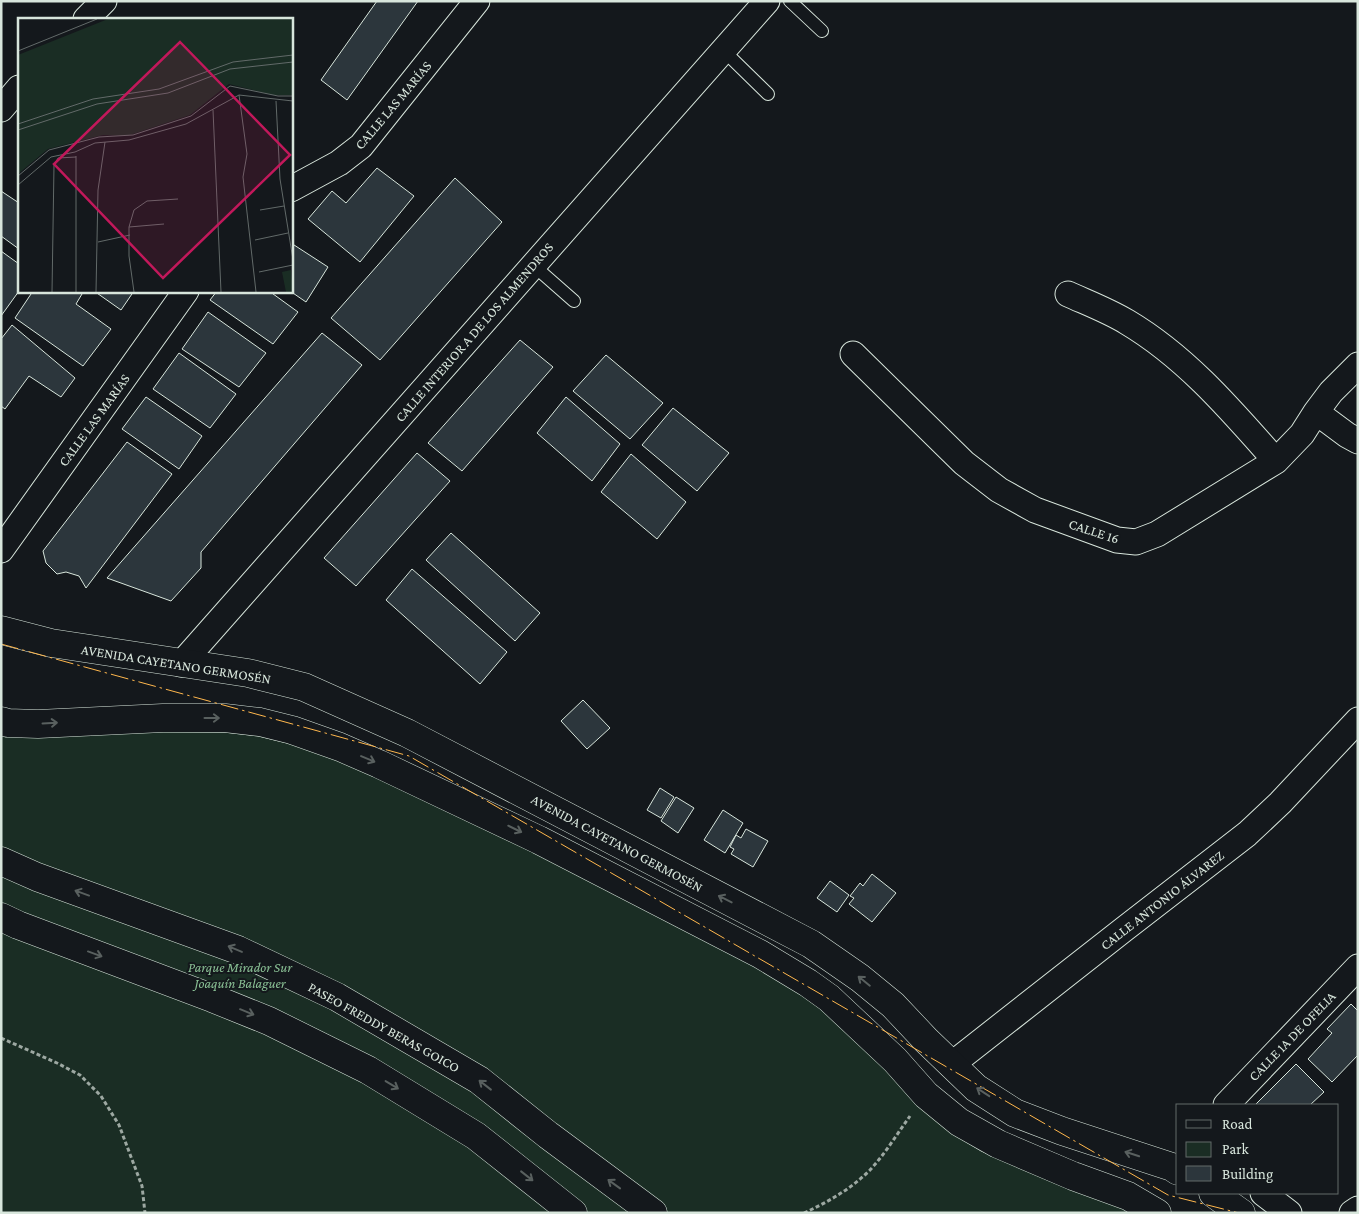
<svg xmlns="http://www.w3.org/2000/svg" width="1359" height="1214" viewBox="0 0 1359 1214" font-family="'Crimson Pro',serif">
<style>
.green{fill:#1a2d24;stroke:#939e99}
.building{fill:#2c363c;stroke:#d8e6dc}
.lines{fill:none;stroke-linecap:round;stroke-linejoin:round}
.lane-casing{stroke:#d8e6dc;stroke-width:14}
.street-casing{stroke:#d8e6dc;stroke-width:27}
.secondary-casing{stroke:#d8e6dc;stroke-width:29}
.path{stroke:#9da8a2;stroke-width:3;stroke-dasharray:4 2.5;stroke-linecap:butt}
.lane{stroke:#14181c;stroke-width:12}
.street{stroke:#14181c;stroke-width:25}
.secondary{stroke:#14181c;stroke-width:28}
.power{stroke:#ffb74d;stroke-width:1;stroke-dasharray:18 4 2.5 4;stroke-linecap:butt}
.oneway{stroke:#59605f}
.labels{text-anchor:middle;stroke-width:4;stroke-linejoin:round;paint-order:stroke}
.street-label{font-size:14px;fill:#d8e6dc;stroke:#14181c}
.park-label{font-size:14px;font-style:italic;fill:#8ac095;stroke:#14181c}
.inset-road{fill:none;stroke:#626a69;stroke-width:1}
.view{fill:#c2185b;fill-opacity:0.15;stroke:#c2185b;stroke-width:2.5}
.inset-edge{fill:none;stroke:#d8e6dc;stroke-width:2.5}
</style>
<rect width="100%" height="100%" fill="#14181c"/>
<path class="green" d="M 85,731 L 224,732 L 258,736 L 337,755 L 797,980 L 950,1132 L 981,1151 L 1139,1213 L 1,1213 L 1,733 Z"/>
<path class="building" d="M 377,1 L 418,1 L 347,100 L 321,80 Z
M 377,168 L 414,196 L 360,262 L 308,219 L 332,191 L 346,203 Z
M 455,178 L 502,222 L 380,360 L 331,318 Z
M 1,191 L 19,203 L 19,249 L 1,236 Z
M 291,243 L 328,267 L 306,302 L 290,291 L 291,291 Z
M 1,251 L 19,264 L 19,291 L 1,316 Z
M 33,291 L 78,291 L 82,294 L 76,304 L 111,329 L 83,366 L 15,318 Z
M 94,291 L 134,291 L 121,310 Z
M 217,291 L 269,291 L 298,312 L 273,344 L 210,300 Z
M 208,312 L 266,353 L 239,387 L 182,349 Z
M 12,325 L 75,378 L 61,397 L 29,376 L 5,409 L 1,406 L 1,339 Z
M 322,333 L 362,365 L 201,552 L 201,568 L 171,601 L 107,578 Z
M 520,340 L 553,367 L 462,471 L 428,443 Z
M 179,353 L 236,394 L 210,428 L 153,389 Z
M 606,355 L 663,403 L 630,439 L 573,391 Z
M 146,397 L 202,436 L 179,469 L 122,429 Z
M 566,397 L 620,444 L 592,481 L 537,433 Z
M 673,408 L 729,453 L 697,491 L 642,445 Z
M 127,442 L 172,474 L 86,588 L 79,576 L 66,572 L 57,574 L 46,563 L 43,551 Z
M 417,453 L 450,481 L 356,586 L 324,558 Z
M 631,454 L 686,502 L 657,539 L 601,492 Z
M 451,533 L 540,613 L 515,641 L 426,560 Z
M 412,569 L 507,652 L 480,684 L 386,600 Z
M 583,700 L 610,728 L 587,749 L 561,721 Z
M 660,788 L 674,797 L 661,818 L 647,810 Z
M 676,797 L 694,808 L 678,833 L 661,821 Z
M 723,810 L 743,823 L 725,853 L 704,840 Z
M 746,829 L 768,841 L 753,867 L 731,854 L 734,849 L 730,847 L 736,835 L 741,838 Z
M 872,874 L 896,893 L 872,922 L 849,904 L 854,898 L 850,896 L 860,883 L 863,886 Z
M 830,881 L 849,895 L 837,912 L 817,898 Z
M 1351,1004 L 1358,1011 L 1358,1055 L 1332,1082 L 1308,1059 L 1332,1033 L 1327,1029 Z
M 1296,1064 L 1324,1092 L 1310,1105 L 1255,1105 Z"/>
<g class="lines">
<defs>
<path id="lane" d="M 790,1 L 822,31
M 723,50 L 768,94
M 533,265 L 574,301"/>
<path id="street" d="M 86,19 L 104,1
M 1,109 L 19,88
M 291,189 L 339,163 L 361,146 L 477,1
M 1068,294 C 1088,303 1109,311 1127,322 C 1186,357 1231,410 1276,461
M 853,354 L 964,463 L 999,490 L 1035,510 L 1117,540 L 1136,542 L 1157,534 L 1276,461 L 1302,434 L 1316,412 L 1331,392 L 1358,365
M 1316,412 L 1347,435 L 1358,441
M 1,550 L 186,291
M 181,664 L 767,1
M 951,1065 L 1123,930 L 1247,834 L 1280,803 L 1358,720
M 1226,1105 L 1358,967
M 1263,1193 L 1289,1213
M 1352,1213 L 1358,1209"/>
<path id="secondary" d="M 1,630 L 51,643 L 248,673 L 304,687 L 407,733 L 811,944 L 860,978 L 893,1005 L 926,1040 L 976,1088 L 1015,1113 L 1062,1131 L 1172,1167 L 1178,1171
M 1,721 L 8,723 L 38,724 L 163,718 L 225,718 L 260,722 L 292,730 L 340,747 L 379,764 L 539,840 L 760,954 L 808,983 L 829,998 L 895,1060 L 926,1095 L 959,1122 L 998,1144 L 1073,1176 L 1128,1196 L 1157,1213
M 1,861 L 37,877 L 238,950 L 337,997 L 479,1080 L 548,1135 L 653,1213
M 1,917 L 18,925 L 212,998 L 269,1021 L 368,1070 L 476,1136 L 573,1213
M 1213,1193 L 1241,1213"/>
</defs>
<use href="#lane" class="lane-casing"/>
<use href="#street" class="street-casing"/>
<use href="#secondary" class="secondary-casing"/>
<path class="path" d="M 1,1038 L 57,1063 L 80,1075 L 101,1096 L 119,1125 L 142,1186 L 145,1213
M 804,1213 C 828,1202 851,1189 870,1170 C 885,1154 897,1134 910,1116"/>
<use href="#lane" class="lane"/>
<use href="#street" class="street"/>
<use href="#secondary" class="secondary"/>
<path class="power" d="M 1,644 L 409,756 L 1168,1195 L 1239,1213"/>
</g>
<defs><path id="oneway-shaft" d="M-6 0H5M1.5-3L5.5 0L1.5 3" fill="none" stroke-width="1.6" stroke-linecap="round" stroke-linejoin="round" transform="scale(1.25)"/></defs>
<g class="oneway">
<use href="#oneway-shaft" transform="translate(212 718)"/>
<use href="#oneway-shaft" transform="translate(50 723) rotate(-3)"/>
<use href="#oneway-shaft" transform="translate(368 759) rotate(23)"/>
<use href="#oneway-shaft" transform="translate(515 829) rotate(26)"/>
<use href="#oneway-shaft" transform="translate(82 893) rotate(-160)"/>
<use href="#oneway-shaft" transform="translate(725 899) rotate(-153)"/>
<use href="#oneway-shaft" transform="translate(235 949) rotate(-157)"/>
<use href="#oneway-shaft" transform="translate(95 954) rotate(20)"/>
<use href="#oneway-shaft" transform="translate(864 981) rotate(-141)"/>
<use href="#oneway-shaft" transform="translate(247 1012) rotate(22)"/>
<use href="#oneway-shaft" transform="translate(392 1085) rotate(31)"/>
<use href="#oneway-shaft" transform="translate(485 1085) rotate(-142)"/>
<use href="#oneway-shaft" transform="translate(983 1092) rotate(-147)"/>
<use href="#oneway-shaft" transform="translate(1132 1154) rotate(-162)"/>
<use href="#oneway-shaft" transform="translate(527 1176) rotate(38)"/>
<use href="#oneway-shaft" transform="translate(614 1184) rotate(-144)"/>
</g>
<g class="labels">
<g class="street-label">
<text transform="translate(393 105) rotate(-50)" y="5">CALLE LAS MARÍAS</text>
<text transform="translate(474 332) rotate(-49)" y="5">CALLE INTERIOR A DE LOS ALMENDROS</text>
<text transform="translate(94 420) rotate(-54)" y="5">CALLE LAS MARÍAS</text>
<text transform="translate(1094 531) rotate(18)" y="5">CALLE 16</text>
<text transform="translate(176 664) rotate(9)" y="5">AVENIDA CAYETANO GERMOSÉN</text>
<text transform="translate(617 843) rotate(28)" y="5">AVENIDA CAYETANO GERMOSÉN</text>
<text transform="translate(1162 900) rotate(-38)" y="5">CALLE ANTONIO ÁLVAREZ</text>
<text transform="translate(384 1027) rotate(29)" y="5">PASEO FREDDY BERAS GOICO</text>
<text transform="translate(1292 1036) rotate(-46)" y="5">CALLE 1A DE OFELIA</text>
</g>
<g class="park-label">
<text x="240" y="972">Parque Mirador Sur<tspan x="240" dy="16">Joaquín Balaguer</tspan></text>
</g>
</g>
<g transform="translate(18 18)">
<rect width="275" height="275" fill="#14181c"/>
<path d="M 90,1 L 275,1 L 275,77 L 255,77 L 211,66 L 172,97 L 109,118 L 85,117 L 30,131 L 0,156 L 0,37 ZM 273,252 L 275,274 L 268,274 L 264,254 Z" fill="#1a2d24"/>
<path class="inset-road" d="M 0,33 L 79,1M 221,77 L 229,136 L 225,159 L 238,274M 258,83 L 262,161 L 275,242M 195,92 L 203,274M 0,106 L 75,81 L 141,71 L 215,44 L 275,37M 0,112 L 79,86 L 150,75 L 212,51 L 275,44M 58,138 L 58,274M 0,158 L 31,132 L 81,119 L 115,117 L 173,98 L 212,68 L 260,78 L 275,78M 0,167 L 33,139 L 57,134 L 77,125 L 111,122 L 168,106 L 221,77 L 275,83M 242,192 L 266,188M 111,209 L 146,206M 237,222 L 270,215M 80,224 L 112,217M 241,254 L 275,247M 34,274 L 36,147 L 40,140 L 58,139M 78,274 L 80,172 L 87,124M 116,274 L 111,238 L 111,209 L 116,192 L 129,183 L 160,181"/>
<path class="view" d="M 162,24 L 272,137 L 145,260 L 36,146 Z"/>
<rect width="275" height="275" class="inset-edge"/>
</g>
<rect width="1359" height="1214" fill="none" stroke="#d8e6dc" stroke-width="5"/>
<rect x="1176" y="1104" width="162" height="90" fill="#14181c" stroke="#626a69"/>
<rect x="1186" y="1120" width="25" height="8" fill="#14181c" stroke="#626a69"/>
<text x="1222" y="1129" font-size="15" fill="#d8e6dc">Road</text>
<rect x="1186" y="1142" width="25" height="15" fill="#1a2d24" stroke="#626a69"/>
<text x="1222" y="1154" font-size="15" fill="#d8e6dc">Park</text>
<rect x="1186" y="1166" width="25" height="15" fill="#2c363c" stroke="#626a69"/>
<text x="1222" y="1179" font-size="15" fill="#d8e6dc">Building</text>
</svg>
